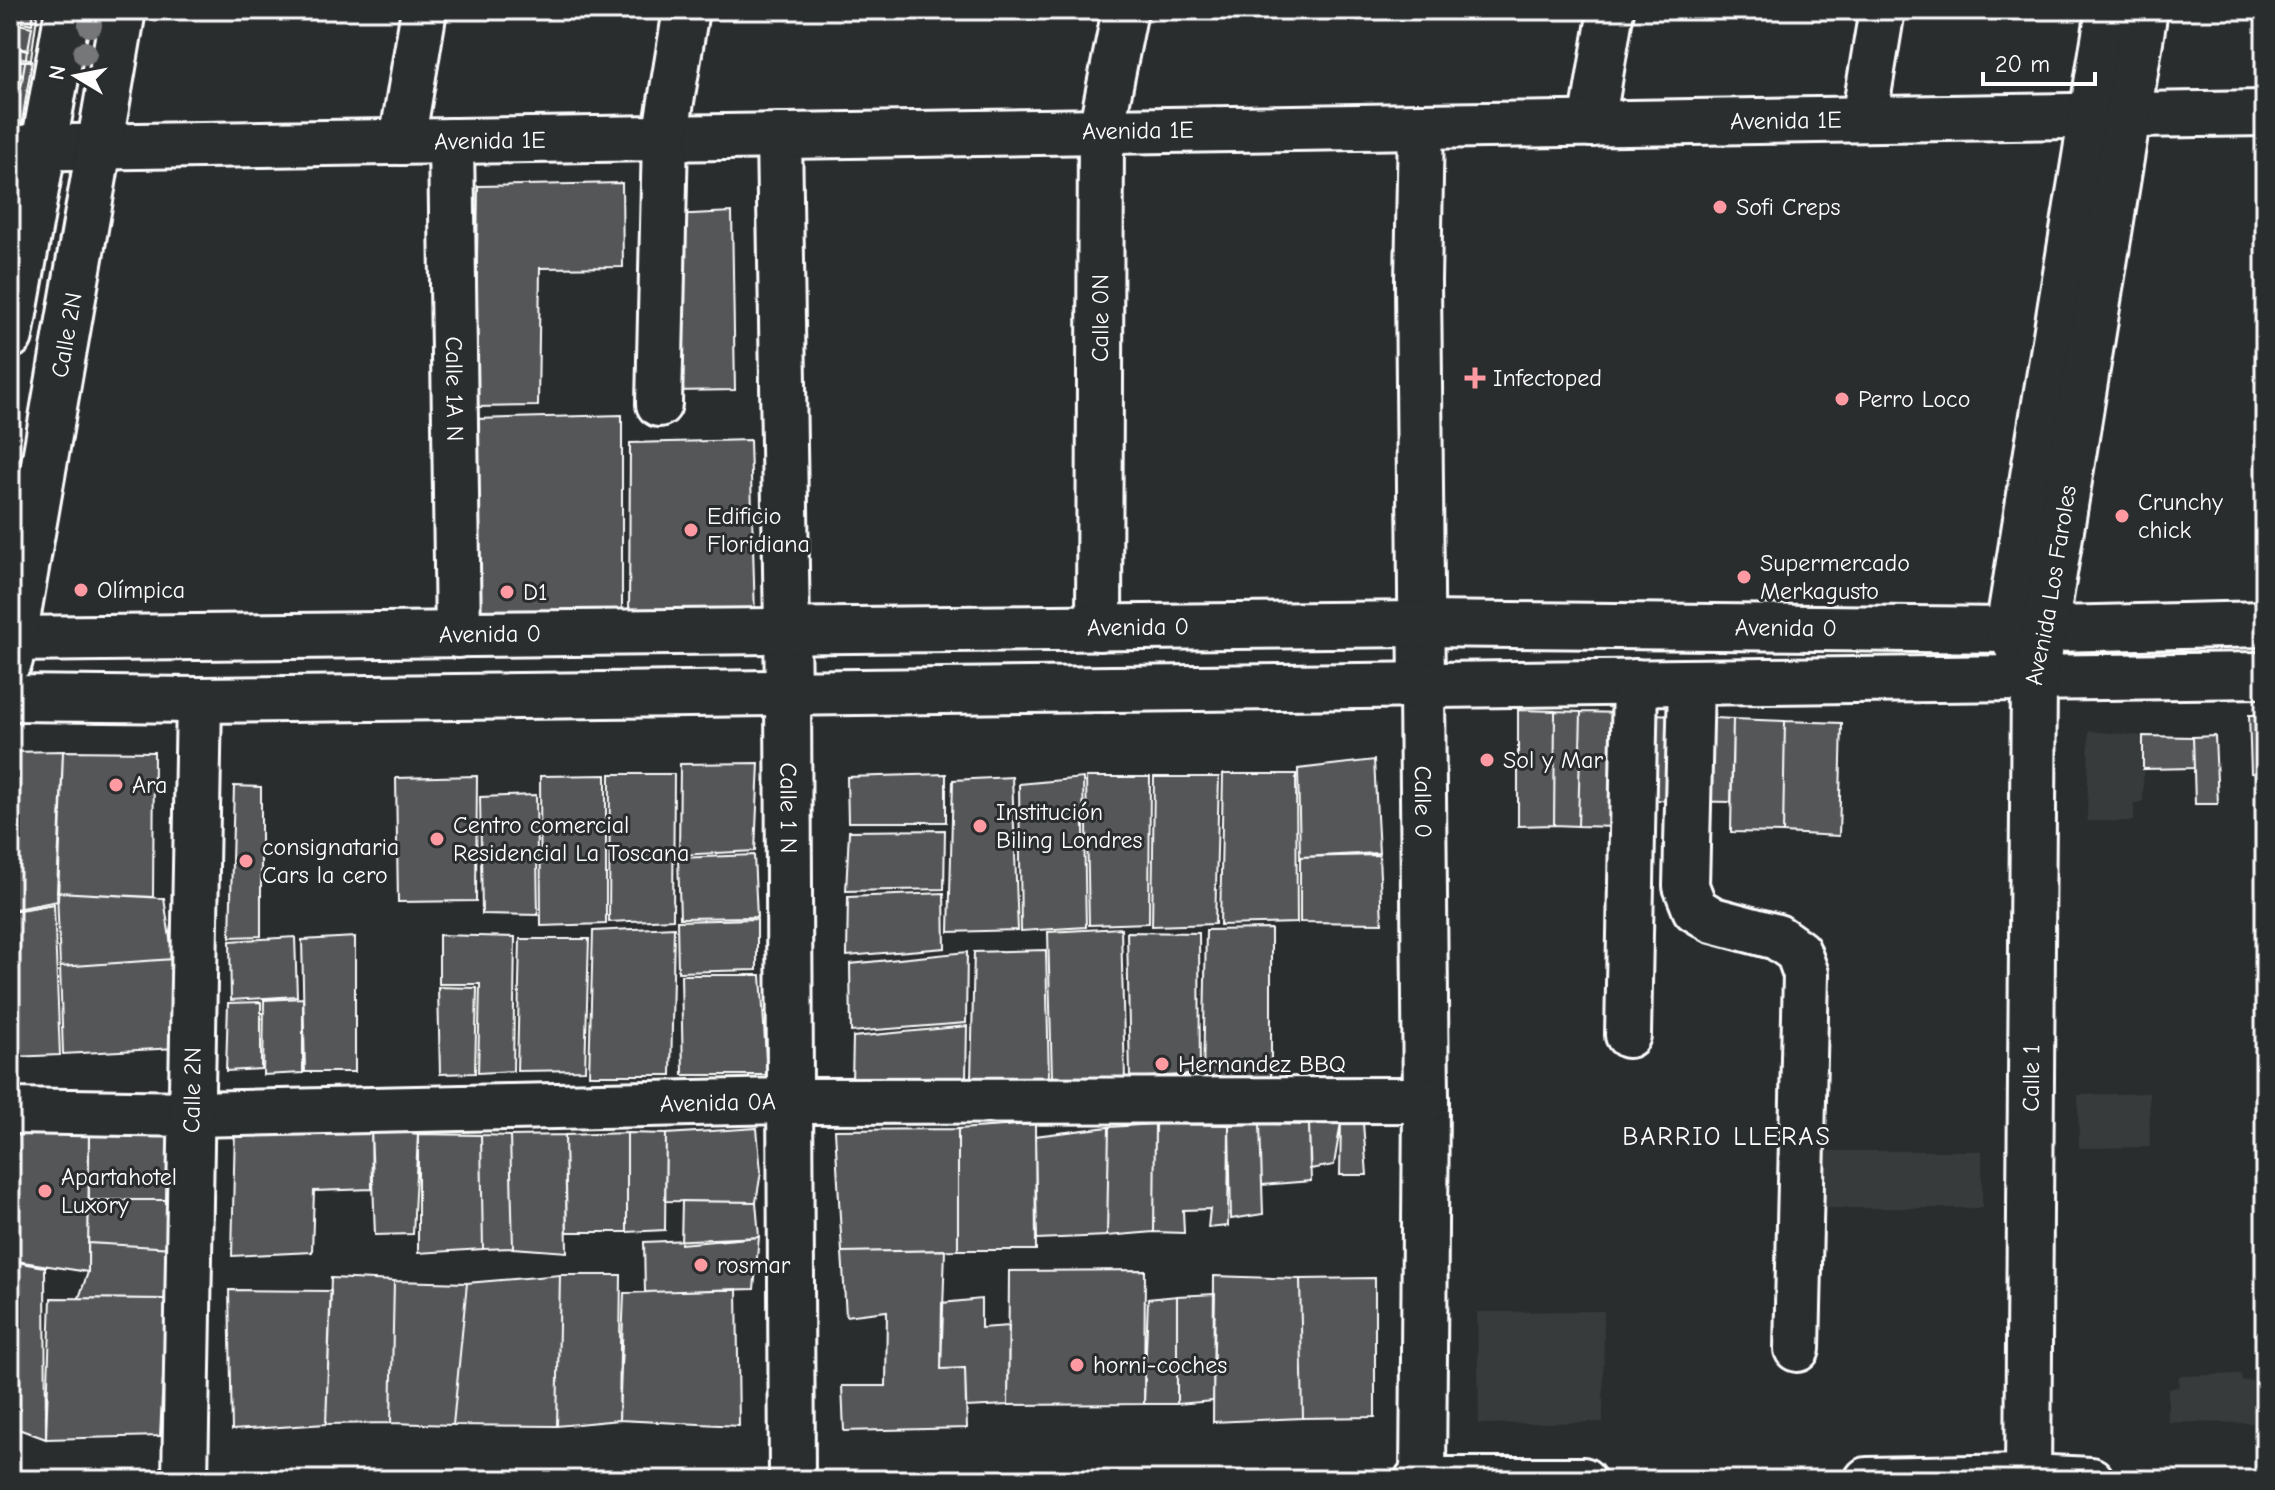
<svg xmlns="http://www.w3.org/2000/svg" width="2275" height="1490" viewBox="0 0 2275 1490" font-family="'Comic Neue',sans-serif">
<style>
.built{fill:#373a3b}
.building{fill:#555758;stroke:#fff;stroke-width:2}
.lines{fill:none;stroke-linecap:round;stroke-linejoin:round}
.minor-casing{stroke:#fff;stroke-width:50}
.minor{stroke:#2a2d2e;stroke-width:44}
.tree{fill:#757778}
.poi-dot{fill:#ff9aa2;stroke:#2a2d2e;stroke-width:3}
.labels{text-anchor:middle;stroke-width:6;stroke-linejoin:round;paint-order:stroke}
.street-label{font-size:24px;fill:#fff;stroke:#2a2d2e}
.poi-label{font-size:24px;fill:#fff;stroke:#2a2d2e;text-anchor:start}
.neighbourhood-label{font-size:26px;letter-spacing:2px;fill:#fff;stroke:#2a2d2e}
</style>
<rect width="100%" height="100%" fill="#2a2d2e"/>
<filter id="ink" filterUnits="userSpaceOnUse"><feTurbulence type="fractalNoise" baseFrequency=".0125" numOctaves="2"/><feDisplacementMap in="SourceGraphic" scale="16" xChannelSelector="R" yChannelSelector="G"/><feConvolveMatrix kernelMatrix="1 2 1 2 8 2 1 2 1" color-interpolation-filters="sRGB"/></filter>
<g filter="url(#ink)">
<path class="built" d="M 2089,731 L 2143,736 L 2143,802 L 2134,803 L 2134,821 L 2087,821 Z
M 2149,1093 L 2150,1147 L 2079,1148 L 2078,1095 Z
M 1810,1151 L 1982,1151 L 1982,1208 L 1811,1208 Z
M 1604,1311 L 1603,1422 L 1479,1424 L 1477,1312 Z
M 2241,1374 L 2242,1381 L 2257,1381 L 2258,1423 L 2168,1422 L 2168,1389 L 2178,1387 L 2179,1376 Z"/>
<path class="building" d="M 10,10 L 38,10 L 31,59 L 10,58 Z
M 10,10 L 34,10 L 32,24 L 10,19 Z
M 10,22 L 32,27 L 28,50 L 10,46 Z
M 10,47 L 27,51 L 23,74 L 10,71 Z
M 10,61 L 32,61 L 20,134 L 10,134 Z
M 10,74 L 23,76 L 19,99 L 10,97 Z
M 10,99 L 18,101 L 13,124 L 10,123 Z
M 622,183 L 623,267 L 540,268 L 538,406 L 475,407 L 478,186 Z
M 732,212 L 735,390 L 674,391 L 672,215 Z
M 622,415 L 622,618 L 471,623 L 475,419 Z
M 750,440 L 755,617 L 629,619 L 630,443 Z
M 1518,710 L 1555,711 L 1554,825 L 1518,826 Z
M 1555,711 L 1581,712 L 1578,826 L 1554,825 Z
M 1581,712 L 1622,713 L 1617,827 L 1578,826 Z
M 1622,713 L 1678,715 L 1674,801 L 1618,798 Z
M 2249,715 L 2265,715 L 2265,774 L 2251,773 Z
M 1677,716 L 1733,719 L 1731,802 L 1674,801 Z
M 1733,719 L 1785,721 L 1783,833 L 1731,832 Z
M 1785,721 L 1842,723 L 1839,836 L 1783,833 Z
M 2143,736 L 2193,737 L 2194,768 L 2143,769 Z
M 2215,736 L 2218,804 L 2195,804 L 2193,737 Z
M 63,751 L 154,752 L 153,897 L 57,892 Z
M 63,751 L 58,901 L 10,910 L 10,752 Z
M 1374,760 L 1379,853 L 1300,857 L 1298,769 Z
M 759,763 L 755,851 L 679,855 L 680,764 Z
M 610,774 L 674,774 L 673,919 L 609,922 Z
M 946,774 L 946,822 L 848,822 L 847,777 Z
M 1223,774 L 1296,774 L 1297,923 L 1220,925 Z
M 606,775 L 606,924 L 541,926 L 540,776 Z
M 477,776 L 476,901 L 398,902 L 396,778 Z
M 1012,777 L 1018,930 L 949,932 L 953,780 Z
M 1086,777 L 1150,777 L 1149,923 L 1089,925 Z
M 1154,777 L 1219,777 L 1215,924 L 1152,926 Z
M 1083,778 L 1086,927 L 1021,931 L 1019,784 Z
M 234,786 L 261,787 L 261,936 L 230,937 Z
M 536,795 L 538,915 L 482,914 L 480,797 Z
M 945,830 L 944,889 L 846,891 L 849,831 Z
M 754,855 L 757,917 L 680,918 L 678,858 Z
M 1379,855 L 1382,923 L 1300,922 L 1300,857 Z
M 57,892 L 164,898 L 173,959 L 60,967 Z
M 944,893 L 945,948 L 847,956 L 848,897 Z
M 54,904 L 60,1055 L 10,1057 L 10,912 Z
M 757,919 L 757,970 L 678,972 L 677,921 Z
M 674,927 L 671,1075 L 589,1075 L 593,931 Z
M 1121,928 L 1125,1079 L 1052,1079 L 1048,932 Z
M 1271,929 L 1271,1081 L 1203,1079 L 1206,930 Z
M 1127,932 L 1199,933 L 1200,1074 L 1130,1078 Z
M 439,935 L 515,937 L 513,1071 L 478,1073 L 480,984 L 439,984 Z
M 295,937 L 297,996 L 231,1000 L 230,941 Z
M 355,937 L 355,1072 L 305,1072 L 302,940 Z
M 520,939 L 589,939 L 585,1070 L 517,1071 Z
M 1046,950 L 1049,1080 L 971,1080 L 974,952 Z
M 967,952 L 966,1023 L 851,1032 L 850,964 Z
M 173,959 L 176,1048 L 63,1054 L 60,967 Z
M 681,975 L 761,975 L 767,1075 L 683,1075 Z
M 438,987 L 477,988 L 475,1073 L 440,1074 Z
M 303,998 L 303,1073 L 263,1075 L 264,1000 Z
M 261,1002 L 261,1069 L 226,1071 L 228,1003 Z
M 967,1026 L 966,1080 L 852,1082 L 853,1037 Z
M 1341,1122 L 1363,1123 L 1367,1175 L 1340,1175 Z
M 1341,1122 L 1334,1165 L 1310,1169 L 1309,1125 Z
M 10,1123 L 89,1123 L 88,1272 L 10,1260 Z
M 89,1123 L 168,1123 L 168,1200 L 89,1200 Z
M 1035,1124 L 1036,1250 L 958,1250 L 958,1129 Z
M 1155,1124 L 1229,1125 L 1228,1226 L 1208,1228 L 1210,1209 L 1183,1210 L 1184,1233 L 1154,1232 Z
M 1155,1124 L 1154,1232 L 1107,1236 L 1109,1127 Z
M 1260,1124 L 1309,1125 L 1311,1181 L 1262,1185 Z
M 1260,1124 L 1263,1214 L 1231,1219 L 1229,1125 Z
M 235,1126 L 371,1127 L 372,1189 L 314,1191 L 312,1252 L 232,1256 Z
M 371,1127 L 418,1134 L 413,1234 L 375,1235 Z
M 1109,1127 L 1107,1236 L 1037,1239 L 1035,1136 Z
M 757,1128 L 761,1172 L 756,1202 L 665,1201 L 666,1134 Z
M 958,1129 L 958,1250 L 842,1252 L 835,1130 Z
M 627,1133 L 627,1232 L 567,1232 L 565,1135 Z
M 627,1133 L 666,1134 L 665,1230 L 627,1232 Z
M 418,1134 L 481,1135 L 483,1249 L 418,1253 Z
M 481,1135 L 510,1136 L 513,1248 L 483,1249 Z
M 565,1135 L 567,1252 L 513,1248 L 510,1136 Z
M 89,1200 L 168,1200 L 173,1248 L 88,1243 Z
M 682,1201 L 756,1202 L 759,1237 L 681,1244 Z
M 759,1237 L 754,1289 L 645,1292 L 644,1242 Z
M 88,1243 L 173,1248 L 167,1299 L 79,1298 L 88,1272 Z
M 945,1250 L 941,1369 L 965,1368 L 967,1428 L 844,1431 L 842,1386 L 886,1386 L 887,1311 L 846,1316 L 842,1252 Z
M 10,1261 L 45,1267 L 46,1439 L 10,1426 Z
M 1145,1270 L 1144,1404 L 1008,1405 L 1009,1271 Z
M 560,1275 L 621,1275 L 619,1420 L 557,1426 Z
M 560,1275 L 557,1426 L 453,1425 L 467,1283 Z
M 1214,1276 L 1300,1279 L 1303,1418 L 1213,1422 Z
M 331,1278 L 394,1281 L 391,1423 L 326,1424 Z
M 1375,1278 L 1375,1417 L 1303,1418 L 1300,1279 Z
M 394,1281 L 467,1283 L 453,1425 L 391,1423 Z
M 737,1289 L 739,1426 L 619,1420 L 624,1293 Z
M 229,1290 L 331,1291 L 326,1424 L 232,1430 Z
M 1215,1294 L 1213,1401 L 1177,1404 L 1177,1296 Z
M 1177,1296 L 1177,1404 L 1144,1404 L 1148,1299 Z
M 51,1298 L 167,1299 L 160,1436 L 46,1439 Z
M 981,1299 L 981,1328 L 1009,1326 L 1008,1405 L 966,1407 L 965,1368 L 941,1369 L 942,1303 Z"/>
<g class="lines">
<defs>
<g id="minor">
<path d="M 1864,119 L 1882,10"/>
<path d="M 1592,124 L 1611,10"/>
<path id="s1" d="M 1421,126 L 1418,281 L 1426,1100 L 1423,1480"/>
<path id="s2" d="M 779,136 L 788,692 L 792,1480"/>
<path id="s3" d="M 451,141 L 458,635"/>
<path d="M 402,142 L 424,10"/>
<path id="s4" d="M 10,148 L 2265,113"/>
<path d="M 10,336 L 68,10"/>
<path d="M 659,404 L 665,138 L 686,10"/>
<path id="s5" d="M 1099,628 L 1101,131 L 1125,10"/>
<path id="s6" d="M 10,639 L 1419,624 L 2008,630 L 2265,624"/>
<path d="M 2021,653 L 2008,630 L 2109,10"/>
<path id="s7" d="M 10,660 L 123,10"/>
<path d="M 1691,683 L 1686,886 L 1695,909 L 1713,920 L 1777,937 L 1798,952 L 1806,974 L 1797,1349"/>
<path d="M 10,698 L 199,700 L 2265,675"/>
<path d="M 1628,1035 L 1635,682"/>
<path id="s8" d="M 10,1111 L 191,1114 L 788,1101 L 1426,1100"/>
<path id="s9" d="M 185,1480 L 199,700"/>
<path d="M 1417,1480 L 1583,1480"/>
<path d="M 1867,1480 L 2028,1477 L 2091,1480"/>
<path id="s10" d="M 2028,1480 L 2034,677 L 2045,629 L 2145,10"/>
</g>
</defs>
<use href="#minor" class="minor-casing"/>
<use href="#minor" class="minor"/>
</g>
<g class="tree">
<circle cx="90" cy="25" r="12"/>
<circle cx="85" cy="53" r="12"/>
</g>
</g>
<g class="poi-dot">
<circle cx="1720" cy="207" r="8"/>
<path d="M1471 366h8v8h8v8h-8v8h-8v-8h-8v-8h8z"/>
<circle cx="1842" cy="399" r="8"/>
<circle cx="2122" cy="516" r="8"/>
<circle cx="691" cy="530" r="8"/>
<circle cx="1744" cy="577" r="8"/>
<circle cx="81" cy="590" r="8"/>
<circle cx="507" cy="592" r="8"/>
<circle cx="1487" cy="760" r="8"/>
<circle cx="116" cy="785" r="8"/>
<circle cx="980" cy="826" r="8"/>
<circle cx="437" cy="839" r="8"/>
<circle cx="246" cy="861" r="8"/>
<circle cx="1162" cy="1064" r="8"/>
<circle cx="45" cy="1191" r="8"/>
<circle cx="701" cy="1265" r="8"/>
<circle cx="1077" cy="1365" r="8"/>
</g>
<g class="labels">
<g class="street-label">
<text dy="8" stroke="none"><textPath href="#s4" startOffset="1776">Avenida 1E</textPath></text>
<text dy="8" stroke="none"><textPath href="#s4" startOffset="1128">Avenida 1E</textPath></text>
<text dy="8" stroke="none"><textPath href="#s4" startOffset="480">Avenida 1E</textPath></text>
<text dy="8" stroke="none"><textPath href="#s5" startOffset="310">Calle 0N</textPath></text>
<text dy="8" stroke="none"><textPath href="#s7" startOffset="330">Calle 2N</textPath></text>
<text dy="8" stroke="none"><textPath href="#s3" startOffset="248">Calle 1A N</textPath></text>
<text dy="8" stroke="none"><textPath href="#s10" startOffset="896">Avenida Los Faroles</textPath></text>
<text dy="8" stroke="none"><textPath href="#s6" startOffset="1128">Avenida 0</textPath></text>
<text dy="8" stroke="none"><textPath href="#s6" startOffset="1776">Avenida 0</textPath></text>
<text dy="8" stroke="none"><textPath href="#s6" startOffset="480">Avenida 0</textPath></text>
<text dy="8" stroke="none"><textPath href="#s1" startOffset="676">Calle 0</textPath></text>
<text dy="8" stroke="none"><textPath href="#s2" startOffset="672">Calle 1 N</textPath></text>
<text dy="8" stroke="none"><textPath href="#s10" startOffset="402">Calle 1</textPath></text>
<text dy="8" stroke="none"><textPath href="#s9" startOffset="390">Calle 2N</textPath></text>
<text dy="8" stroke="none"><textPath href="#s8" startOffset="708">Avenida 0A</textPath></text>
</g>
<g class="poi-label">
<text x="1736" y="215">Sofi Creps</text>
<text x="1493" y="386">Infectoped</text>
<text x="1858" y="407">Perro Loco</text>
<text x="2138" y="510">Crunchy<tspan x="2138" dy="28">chick</tspan></text>
<text x="707" y="524">Edificio<tspan x="707" dy="28">Floridiana</tspan></text>
<text x="1760" y="571">Supermercado<tspan x="1760" dy="28">Merkagusto</tspan></text>
<text x="97" y="598">Olímpica</text>
<text x="523" y="600">D1</text>
<text x="1503" y="768">Sol y Mar</text>
<text x="132" y="793">Ara</text>
<text x="996" y="820">Institución<tspan x="996" dy="28">Biling Londres</tspan></text>
<text x="453" y="833">Centro comercial<tspan x="453" dy="28">Residencial La Toscana</tspan></text>
<text x="262" y="855">consignataria<tspan x="262" dy="28">Cars la cero</tspan></text>
<text x="1178" y="1072">Hernandez BBQ</text>
<text x="61" y="1185">Apartahotel<tspan x="61" dy="28">Luxory</tspan></text>
<text x="717" y="1273">rosmar</text>
<text x="1093" y="1373">horni-coches</text>
</g>
<g class="neighbourhood-label">
<text x="1727" y="1145">BARRIO LLERAS</text>
</g>
</g>
<rect width="2275" height="1490" fill="none" stroke="#2a2d2e" stroke-width="40"/>
<rect x="20" y="20" width="2235" height="1450" fill="none" stroke="#fff" stroke-width="3" filter="url(#ink)"/>
<g transform="translate(76 76) rotate(280)" stroke="#2a2d2e" stroke-width="6" paint-order="stroke">
<path d="M0-6L14 30L0 20L-14 30Z" fill="#ffffff"/>
<text y="-12" font-size="22" font-weight="bold" text-anchor="middle" fill="#ffffff">N</text>
</g>
<path d="M1983 72v12h112v-12" fill="none" stroke="#ffffff" stroke-width="4"/>
<text x="1995" y="72" font-size="24" fill="#ffffff" stroke="#2a2d2e" stroke-width="6" paint-order="stroke">20 m</text>
</svg>
